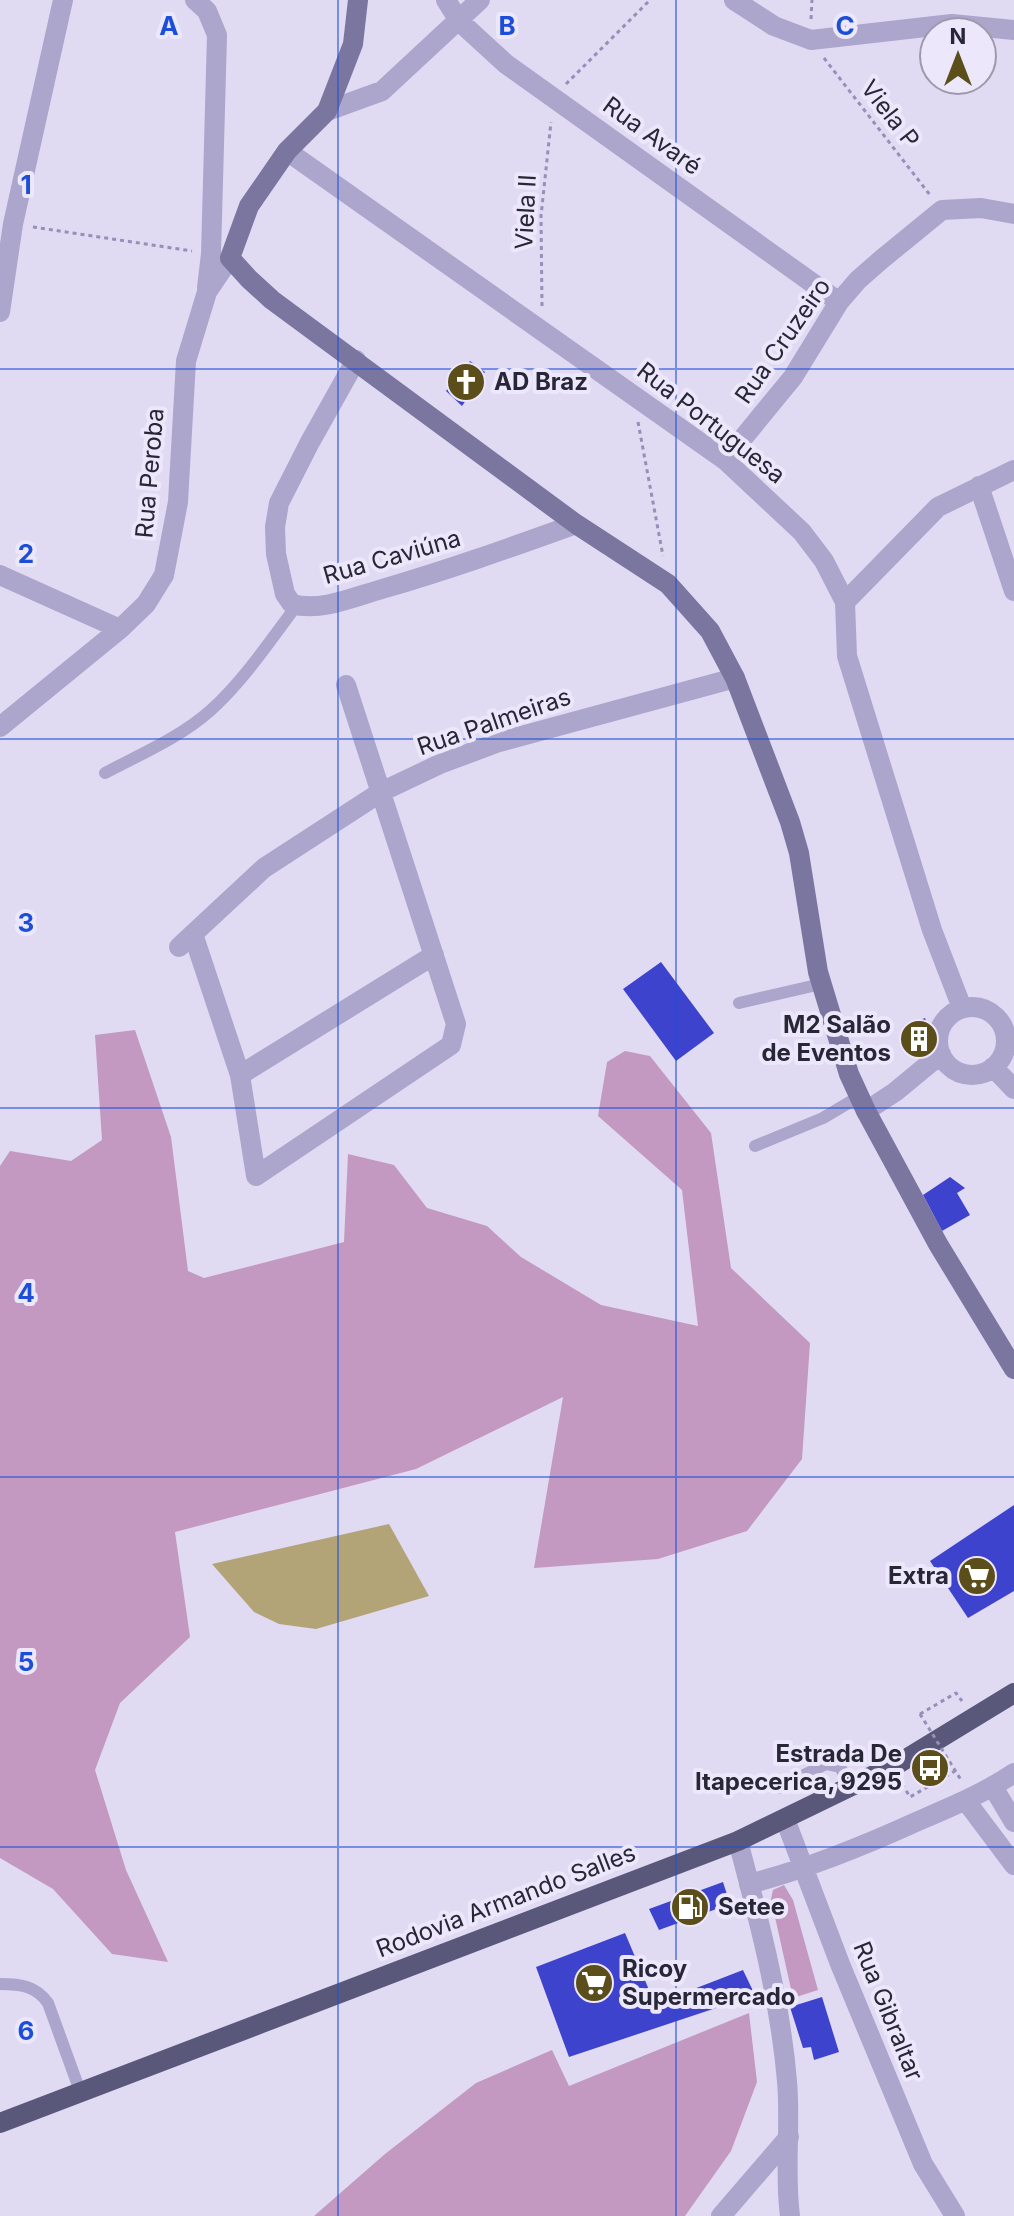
<svg xmlns="http://www.w3.org/2000/svg" width="1014" height="2216" viewBox="0 0 1014 2216" font-family="Inter,sans-serif">
<style>
.green{fill:#c399c1}
.water{fill:#b2a477}
.building{fill:#3e43cd}
.lines{fill:none;stroke-linecap:round;stroke-linejoin:round}
.path{stroke:#968fb8;stroke-width:3;stroke-dasharray:4 4;stroke-linecap:butt}
.service{stroke:#aca5cc;stroke-width:12}
.minor{stroke:#aca5cc;stroke-width:20}
.tertiary{stroke:#aca5cc;stroke-width:20}
.secondary{stroke:#7a76a0;stroke-width:20}
.primary{stroke:#59577a;stroke-width:20}
.path-bridge{stroke:#968fb8;stroke-width:3;stroke-dasharray:4 4;stroke-linecap:butt}
.grid{fill:none;stroke:#1d4ed8;stroke-width:2;stroke-opacity:0.55}
.labels{text-anchor:middle;stroke-width:8;stroke-linejoin:round;paint-order:stroke}
.street-label{font-size:24px;fill:#282737;stroke:#ece7fa}
.poi-label{font-size:24px;font-weight:bold;fill:#282737;stroke:#ece7fa;text-anchor:start}
.grid-label{font-size:26px;text-anchor:middle;font-weight:bold;fill:#1d4ed8;stroke:#ece7fa;stroke-width:8;stroke-linejoin:round;paint-order:stroke}
</style>
<rect width="100%" height="100%" fill="#e0daf3"/>
<path class="green" d="M 135,1030 L 171,1137 L 188,1271 L 204,1278 L 344,1242 L 348,1154 L 394,1165 L 427,1208 L 487,1226 L 521,1257 L 601,1305 L 698,1326 L 682,1190 L 598,1116 L 607,1062 L 625,1051 L 650,1056 L 711,1133 L 731,1268 L 810,1343 L 802,1459 L 747,1531 L 658,1559 L 534,1568 L 563,1397 L 416,1469 L 175,1532 L 190,1637 L 120,1703 L 95,1770 L 126,1870 L 168,1962 L 112,1954 L 53,1889 L 0,1858 L 0,1166 L 10,1151 L 71,1161 L 102,1140 L 95,1035 Z
M 784,1885 L 793,1900 L 818,1990 L 793,1998 L 771,1899 L 773,1890 Z
M 749,2013 L 757,2082 L 731,2151 L 685,2216 L 314,2216 L 385,2154 L 476,2083 L 552,2050 L 569,2086 Z"/>
<path class="water" d="M 389,1524 L 429,1596 L 316,1629 L 279,1624 L 254,1612 L 212,1564 Z"/>
<path class="building" d="M 470,361 L 485,372 L 462,406 L 446,391 Z
M 661,962 L 714,1033 L 676,1061 L 623,989 Z
M 925,1018 L 931,1035 L 929,1042 L 916,1055 L 903,1027 Z
M 950,1177 L 965,1188 L 957,1193 L 970,1215 L 942,1231 L 923,1195 Z
M 1014,1505 L 1014,1591 L 968,1618 L 930,1561 Z
M 723,1882 L 730,1904 L 659,1930 L 649,1909 Z
M 625,1933 L 655,2004 L 743,1970 L 755,1995 L 569,2057 L 536,1967 Z
M 822,1997 L 839,2052 L 814,2060 L 811,2047 L 803,2048 L 790,2007 Z"/>
<g class="lines">
<path class="path" d="M 811,19 L 812,0
M 824,58 L 930,195
M 566,84 L 650,0
M 33,227 L 192,251
M 542,306 L 541,216 L 551,122
M 638,422 L 663,556
M 920,1714 L 956,1693 L 962,1701
M 902,1784 L 910,1797 L 955,1771"/>
<path class="service" d="M 105,773 C 141,754 181,737 211,710 C 244,680 270,641 297,605
M 739,1003 L 821,984
M 755,1146 L 823,1118 L 860,1096
M 778,1788 L 826,1764 L 840,1767 L 851,1787
M 0,1984 C 21,1984 36,1986 48,2003 L 80,2091"/>
<path class="minor" d="M 195,0 L 207,11 L 217,35 L 211,254 L 207,288
M 446,0 L 459,21 L 506,64 L 839,302
M 734,0 L 774,26 L 811,40 L 952,24 L 1014,30
M 327,111 L 382,91 L 480,0
M 287,151 L 725,460 L 802,532 L 824,561 L 845,602 L 847,656 L 932,930 L 962,1008
M 0,312 L 13,224 L 63,0
M 356,360 L 310,442 L 279,503 L 275,527 L 276,554 L 285,594 L 292,604 C 321,612 354,597 382,589 C 448,570 512,547 576,524
M 725,460 L 793,377 L 839,302 L 858,280 L 882,259 L 942,210 L 981,208 L 1014,214
M 979,486 L 1014,591
M 0,575 L 120,629
M 845,602 L 938,507 L 1014,470
M 0,727 L 120,629 L 146,604 L 164,575 L 178,502 L 186,361 L 207,292 L 230,258
M 193,934 L 240,1075 L 256,1176 L 451,1045 L 456,1024 L 346,685
M 179,947 L 264,868 L 381,792 L 440,764 L 499,742 L 735,678
M938 1041a34 34 0 1 1 68 0a34 34 0 1 1-68 0Z
M 993,1067 L 1014,1089
M 240,1075 L 434,955
M 866,1111 L 895,1092 L 941,1054
M 993,1787 L 1014,1822
M 966,1801 L 1014,1865
M 785,1819 L 840,1964 L 923,2164 L 955,2216
M 749,1884 C 807,1869 861,1847 916,1822 C 950,1807 983,1794 1014,1773
M 721,2216 L 789,2137"/>
<path class="tertiary" d="M 738,1841 C 759,1920 780,1999 787,2081 C 791,2126 784,2172 790,2216"/>
<path class="secondary" d="M 358,0 L 353,44 L 327,111 L 287,151 L 249,206 L 230,258 L 249,279 L 272,300 L 576,524 L 668,584 L 710,631 L 735,678 L 790,822 L 799,853 L 818,972 L 849,1074 L 866,1111 L 938,1244 L 1014,1369"/>
<path class="primary" d="M 0,2123 L 738,1841 L 901,1762 L 1014,1693"/>
<path class="path-bridge" d="M 920,1714 L 961,1780"/>
</g>
<path class="grid" d="M 338,0 L 338,2216M 676,0 L 676,2216M 0,369 L 1014,369M 0,739 L 1014,739M 0,1108 L 1014,1108M 0,1477 L 1014,1477M 0,1847 L 1014,1847"/>
<defs>
<symbol id="church-disc" viewBox="-11 -11 22 22"><circle r="9.5" fill="#5b4e1a" stroke="#ece7fa"/><path d="M-1.2-6h2.4v3.5h3.3v2.4h-3.3V6h-2.4V-.1h-3.3v-2.4h3.3Z" fill="#fff"/></symbol>
<symbol id="building-disc" viewBox="-11 -11 22 22"><circle r="9.5" fill="#5b4e1a" stroke="#ece7fa"/><path d="M-4-6H4V6H1V3H-1V6H-4ZM-2.5-4.3h1.7v1.8h-1.7ZM.8-4.3h1.7v1.8H.8ZM-2.5-1h1.7V.8h-1.7ZM.8-1h1.7V.8H.8Z" fill="#fff"/></symbol>
<symbol id="supermarket-disc" viewBox="-11 -11 22 22"><circle r="9.5" fill="#5b4e1a" stroke="#ece7fa"/><path d="M-6-5.5h2.5l.6 2H6L4.5 2H-2.5L-4.4-4H-6ZM-1.5 3.2a1.3 1.3 0 1 0 .1 0ZM3 3.2a1.3 1.3 0 1 0 .1 0Z" fill="#fff"/></symbol>
<symbol id="bus-disc" viewBox="-11 -11 22 22"><circle r="9.5" fill="#5b4e1a" stroke="#ece7fa"/><path d="M-5-6H5V4H4V6H2V4H-2V6H-4V4H-5ZM-3.5-4V0h7V-4ZM-3.5 1.2v1.5H-2V1.2ZM2 1.2v1.5H3.5V1.2Z" fill="#fff"/></symbol>
<symbol id="fuel-disc" viewBox="-11 -11 22 22"><circle r="9.5" fill="#5b4e1a" stroke="#ece7fa"/><path d="M-5.5-6h7V0h2V4h1.3V-2.5L3-4.5l.8-.8L6-3V5H2.5V1h-1V6h-7ZM-4.2-4.7v3.2H.2V-4.7Z" fill="#fff"/></symbol>
</defs>
<g fill-rule="evenodd">
<use href="#church-disc" x="444" y="360" width="44" height="44"/>
<use href="#building-disc" x="897" y="1017" width="44" height="44"/>
<use href="#supermarket-disc" x="955" y="1554" width="44" height="44"/>
<use href="#bus-disc" x="908" y="1746" width="44" height="44"/>
<use href="#fuel-disc" x="668" y="1885" width="44" height="44"/>
<use href="#supermarket-disc" x="572" y="1961" width="44" height="44"/>
</g>
<g class="labels">
<g class="street-label">
<text transform="translate(890 114) rotate(52)" y="8">Viela P</text>
<text transform="translate(652 136) rotate(36)" y="8">Rua Avaré</text>
<text transform="translate(526 212) rotate(-87)" y="8">Viela II</text>
<text transform="translate(783 341) rotate(-55)" y="8">Rua Cruzeiro</text>
<text transform="translate(711 423) rotate(38)" y="8">Rua Portuguesa</text>
<text transform="translate(150 473) rotate(-85)" y="8">Rua Peroba</text>
<text transform="translate(392 557) rotate(-16)" y="8">Rua Caviúna</text>
<text transform="translate(494 722) rotate(-19)" y="8">Rua Palmeiras</text>
<text transform="translate(506 1901) rotate(-21)" y="8">Rodovia Armando Salles</text>
<text transform="translate(888 2011) rotate(68)" y="8">Rua Gibraltar</text>
</g>
<g class="poi-label">
<text x="494" y="390">AD Braz</text>
<text x="891" y="1033" text-anchor="end">M2 Salão<tspan x="891" dy="28">de Eventos</tspan></text>
<text x="949" y="1584" text-anchor="end">Extra</text>
<text x="902" y="1762" text-anchor="end">Estrada De<tspan x="902" dy="28">Itapecerica, 9295</tspan></text>
<text x="718" y="1915">Setee</text>
<text x="622" y="1977">Ricoy<tspan x="622" dy="28">Supermercado</tspan></text>
</g>
</g>
<g class="grid-label">
<text x="169" y="35">A</text>
<text x="507" y="35">B</text>
<text x="845" y="35">C</text>
<text x="26" y="194">1</text>
<text x="26" y="563">2</text>
<text x="26" y="932">3</text>
<text x="26" y="1302">4</text>
<text x="26" y="1671">5</text>
<text x="26" y="2040">6</text>
</g>
<g transform="translate(958 56)"><circle r="38" fill="#ece7fa" stroke="#9e9aac" stroke-width="2"/>
<path d="M0-6L14 30L0 20L-14 30Z" fill="#5b4e1a"/>
<text y="-12" font-size="22" font-weight="bold" text-anchor="middle" fill="#282737">N</text>
</g>
</svg>
